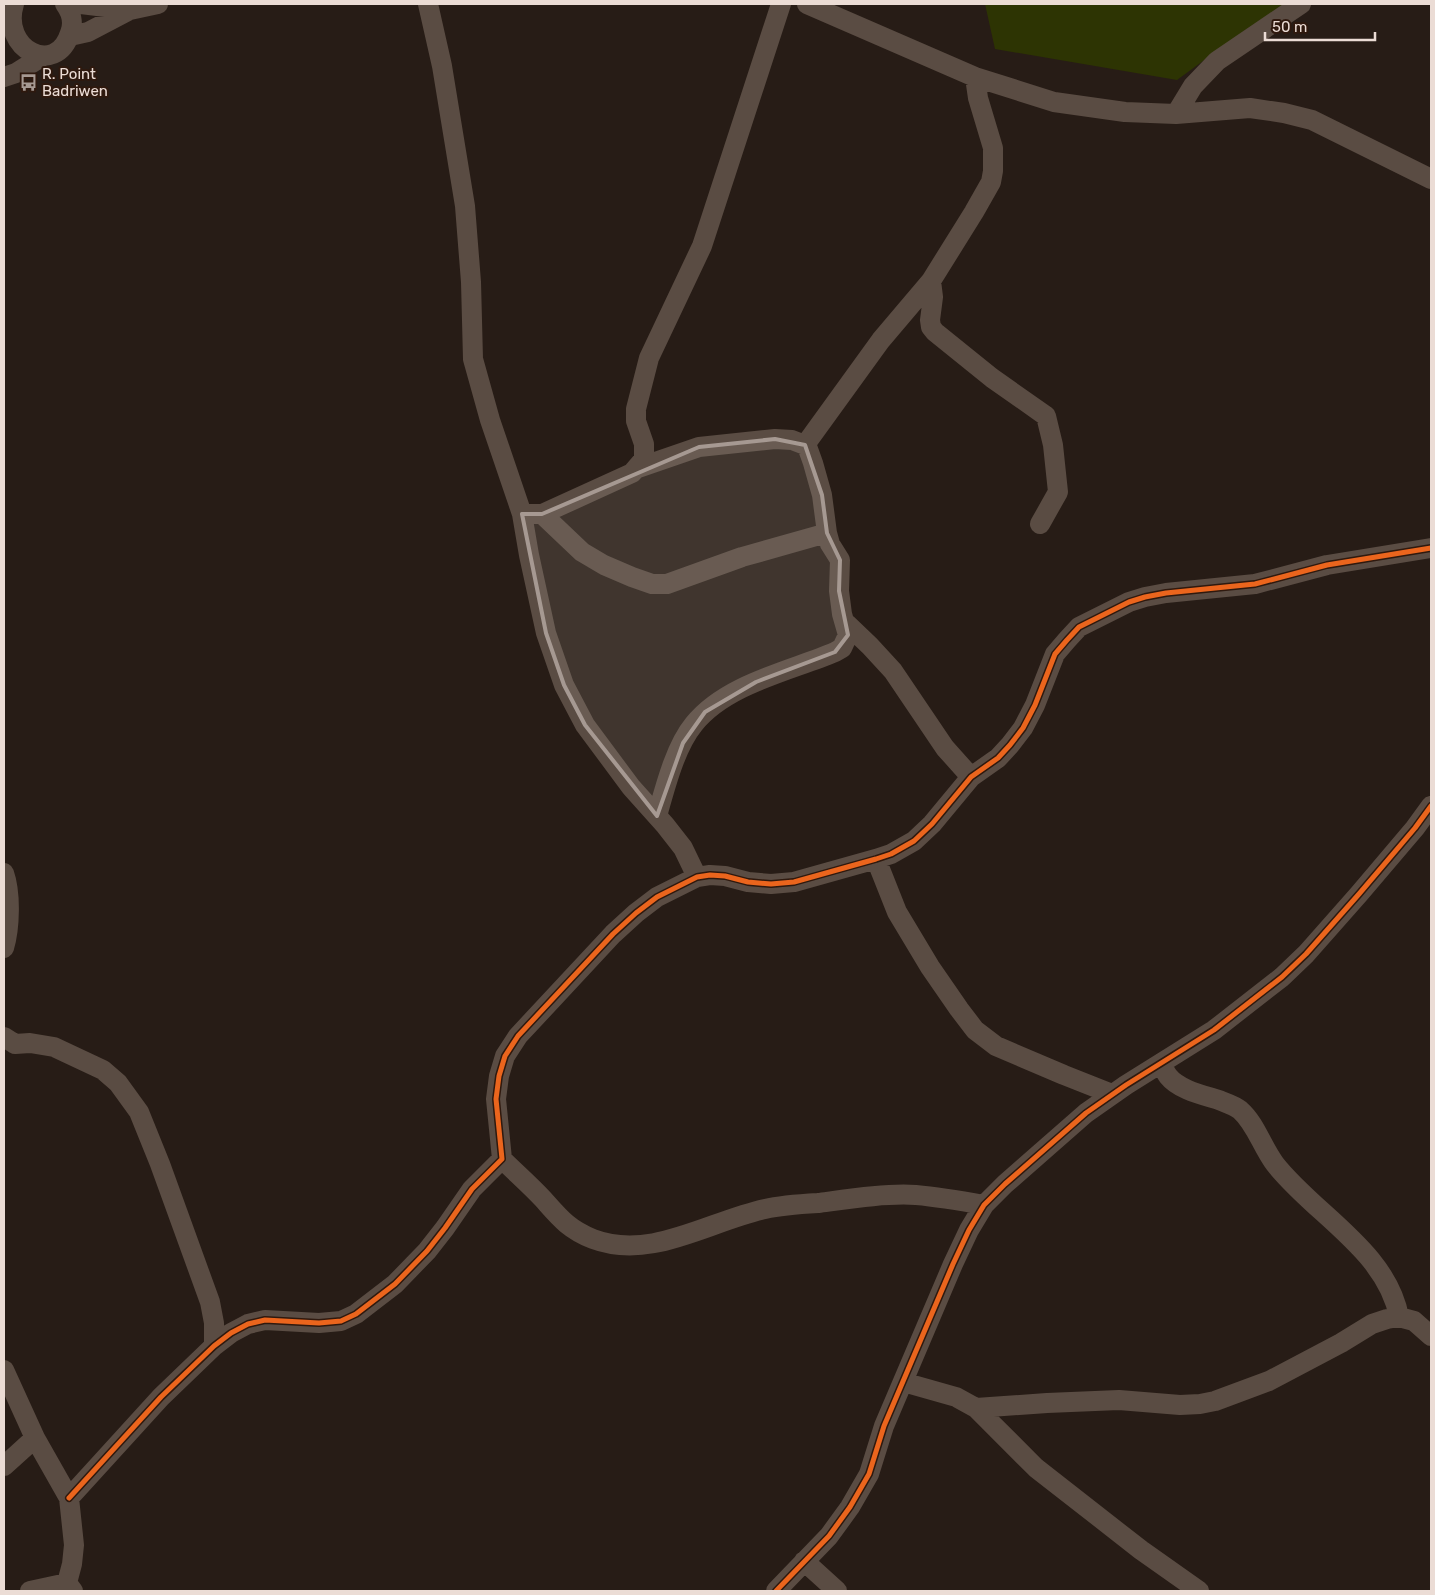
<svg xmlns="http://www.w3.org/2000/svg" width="1435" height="1595" viewBox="0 0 1435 1595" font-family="Rubik,sans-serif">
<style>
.green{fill:#2d3403}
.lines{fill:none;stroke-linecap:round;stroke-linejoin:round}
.minor{stroke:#5a4c43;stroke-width:20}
.cycleway-casing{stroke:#2f190e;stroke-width:8}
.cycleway{stroke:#eb651d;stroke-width:5}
.marked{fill:#a69992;fill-opacity:0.2;stroke:#a69992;stroke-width:4;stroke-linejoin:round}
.labels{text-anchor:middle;stroke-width:4;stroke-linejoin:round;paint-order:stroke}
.poi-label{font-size:15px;fill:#ebdcd5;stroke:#2f190e;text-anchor:start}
</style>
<rect width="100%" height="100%" fill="#271c16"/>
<path class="green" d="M 985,4 L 1285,4 L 1244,31 L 1177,80 L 995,49 Z"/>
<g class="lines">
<path class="minor" d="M 14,4 C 0,49 56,78 70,33 C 74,23 71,12 65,4
M 81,4 L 130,10
M 428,4 L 442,66 L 465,206 L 471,282 L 473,359 L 490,420 L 522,514 L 529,555 L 546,633 L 564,685 L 585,725 L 631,787 L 665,825 L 683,848 L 697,877
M 807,4 L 975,77 L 1054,102 L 1125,112 L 1176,114 L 1250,108 L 1284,113 L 1312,120 L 1431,179
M 70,36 L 88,32 L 130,10 L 158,4
M 4,77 L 16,73 L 43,56
M 975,77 L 978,98 L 993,148 L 993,171 L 991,182 L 974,212 L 931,281 L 933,297 L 930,320 L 931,327 L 935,332 L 992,378 L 1046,416 L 1053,445 L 1058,492 L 1040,524
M 1176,114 L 1193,86 L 1217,61 L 1301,4
M 805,445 L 881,340 L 931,281
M 638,468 L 699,447 L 775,439 L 792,440 L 805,445 L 808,449 L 813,463 L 822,495 L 827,533 L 830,544 L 840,560 L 839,591 L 842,614 L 848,635 L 842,648 L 835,652 C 790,671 726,684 694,724 C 675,747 665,788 657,816
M 522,514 L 542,514 L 632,473 L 644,459 L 644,444 L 636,421 L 636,409 L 649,358 L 702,246 L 781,4
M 542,514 L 582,552 L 604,565 L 632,577 L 652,584 L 667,584 L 742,557 L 827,533
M 847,624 L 870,646 L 893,671 L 945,748 L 971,777
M 876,859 L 897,912 L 930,967 L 959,1009 L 975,1030 L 996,1046 L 1064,1075 L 1112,1094
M 4,873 C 11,893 10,928 4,948
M 4,1037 L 15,1044 L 30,1043 L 54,1047 L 103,1070 L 118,1083 L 139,1112 L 160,1164 L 210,1302 L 214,1323 L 214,1346
M 1161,1063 C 1163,1067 1165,1072 1168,1076 C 1179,1090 1203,1095 1219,1100 C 1226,1103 1234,1105 1240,1110 C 1256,1124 1262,1147 1275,1164 C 1314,1214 1387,1251 1399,1317
M 502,1159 C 515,1172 530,1185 543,1199 C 559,1217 568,1229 593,1239 C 651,1261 709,1221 765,1209 C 782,1205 800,1204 818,1203 C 848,1199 886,1193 916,1195 C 939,1197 962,1201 984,1205
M 4,1370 L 35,1438 L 69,1498 L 74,1545 L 72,1564 L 67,1583 L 73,1591
M 903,1382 L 956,1397 L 976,1408 L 1036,1468 L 1141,1550 L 1199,1591
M 976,1408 L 1047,1403 L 1119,1400 L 1180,1405 L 1200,1404 L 1215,1401 L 1269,1381 L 1341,1343 L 1372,1324 L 1387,1319 L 1399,1317 L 1414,1321 L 1431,1336
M 4,1466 L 35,1438
M 69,1498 L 161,1397 L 214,1346 L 231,1333 L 248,1324 L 265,1320 L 319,1323 L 341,1321 L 356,1314 L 395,1284 L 427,1251 L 445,1228 L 472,1189 L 502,1159 L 496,1099 L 499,1076 L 505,1056 L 518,1036 L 613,934 L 636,913 L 657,897 L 697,877 L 710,875 L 725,876 L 748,882 L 771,884 L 794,882 L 876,859 L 891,854 L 914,841 L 932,824 L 971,777 L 998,758 L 1010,745 L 1023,728 L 1035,705 L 1055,654 L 1067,640 L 1079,627 L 1129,602 L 1145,597 L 1166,593 L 1255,584 L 1327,565 L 1431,548
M 804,1561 L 837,1591
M 30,1591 L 67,1583
M 776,1591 L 829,1536 L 850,1507 L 869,1474 L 884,1426 L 953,1264 L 969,1230 L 984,1205 L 1005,1184 L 1086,1113 L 1126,1085 L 1214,1030 L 1282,977 L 1306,954 L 1359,894 L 1415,828 L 1431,806"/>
<defs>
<path id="cycleway" d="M 69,1498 L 161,1397 L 214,1346 L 231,1333 L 248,1324 L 265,1320 L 319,1323 L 341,1321 L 356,1314 L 395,1284 L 427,1251 L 445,1228 L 472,1189 L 502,1159 L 496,1099 L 499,1076 L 505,1056 L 518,1036 L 613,934 L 636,913 L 657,897 L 697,877 L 710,875 L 725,876 L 748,882 L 771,884 L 794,882 L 876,859 L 891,854 L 914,841 L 932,824 L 971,777 L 998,758 L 1010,745 L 1023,728 L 1035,705 L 1055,654 L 1067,640 L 1079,627 L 1129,602 L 1145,597 L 1166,593 L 1255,584 L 1327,565 L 1431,548
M 776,1591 L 829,1536 L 850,1507 L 869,1474 L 884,1426 L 953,1264 L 969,1230 L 984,1205 L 1005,1184 L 1086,1113 L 1126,1085 L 1214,1030 L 1282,977 L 1306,954 L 1359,894 L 1415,828 L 1431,806"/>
</defs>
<use href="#cycleway" class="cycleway-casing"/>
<use href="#cycleway" class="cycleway"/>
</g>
<path class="marked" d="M 775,439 L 805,445 L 822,495 L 827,533 L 840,560 L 839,591 L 848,635 L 835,652 L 756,682 L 705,712 L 683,743 L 657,816 L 585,725 L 564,685 L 546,633 L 522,514 L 542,514 L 699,447 Z"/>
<defs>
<symbol id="bus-bare" viewBox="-9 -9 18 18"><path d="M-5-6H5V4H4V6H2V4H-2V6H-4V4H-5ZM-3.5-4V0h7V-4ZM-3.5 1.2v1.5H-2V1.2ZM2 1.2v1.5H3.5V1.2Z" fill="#a69992" stroke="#2f190e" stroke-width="2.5" paint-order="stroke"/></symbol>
</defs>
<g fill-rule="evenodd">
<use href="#bus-bare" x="16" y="70" width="25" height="25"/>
</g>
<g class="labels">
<g class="poi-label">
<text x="42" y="79">R. Point<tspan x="42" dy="17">Badriwen</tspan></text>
</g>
</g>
<rect width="1435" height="1595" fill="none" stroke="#ebdcd5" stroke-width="10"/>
<path d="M1265 32v8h110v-8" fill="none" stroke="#ebdcd5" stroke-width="2.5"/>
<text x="1272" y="32" font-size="15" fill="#ebdcd5" stroke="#2f190e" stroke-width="4" paint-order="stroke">50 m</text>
</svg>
